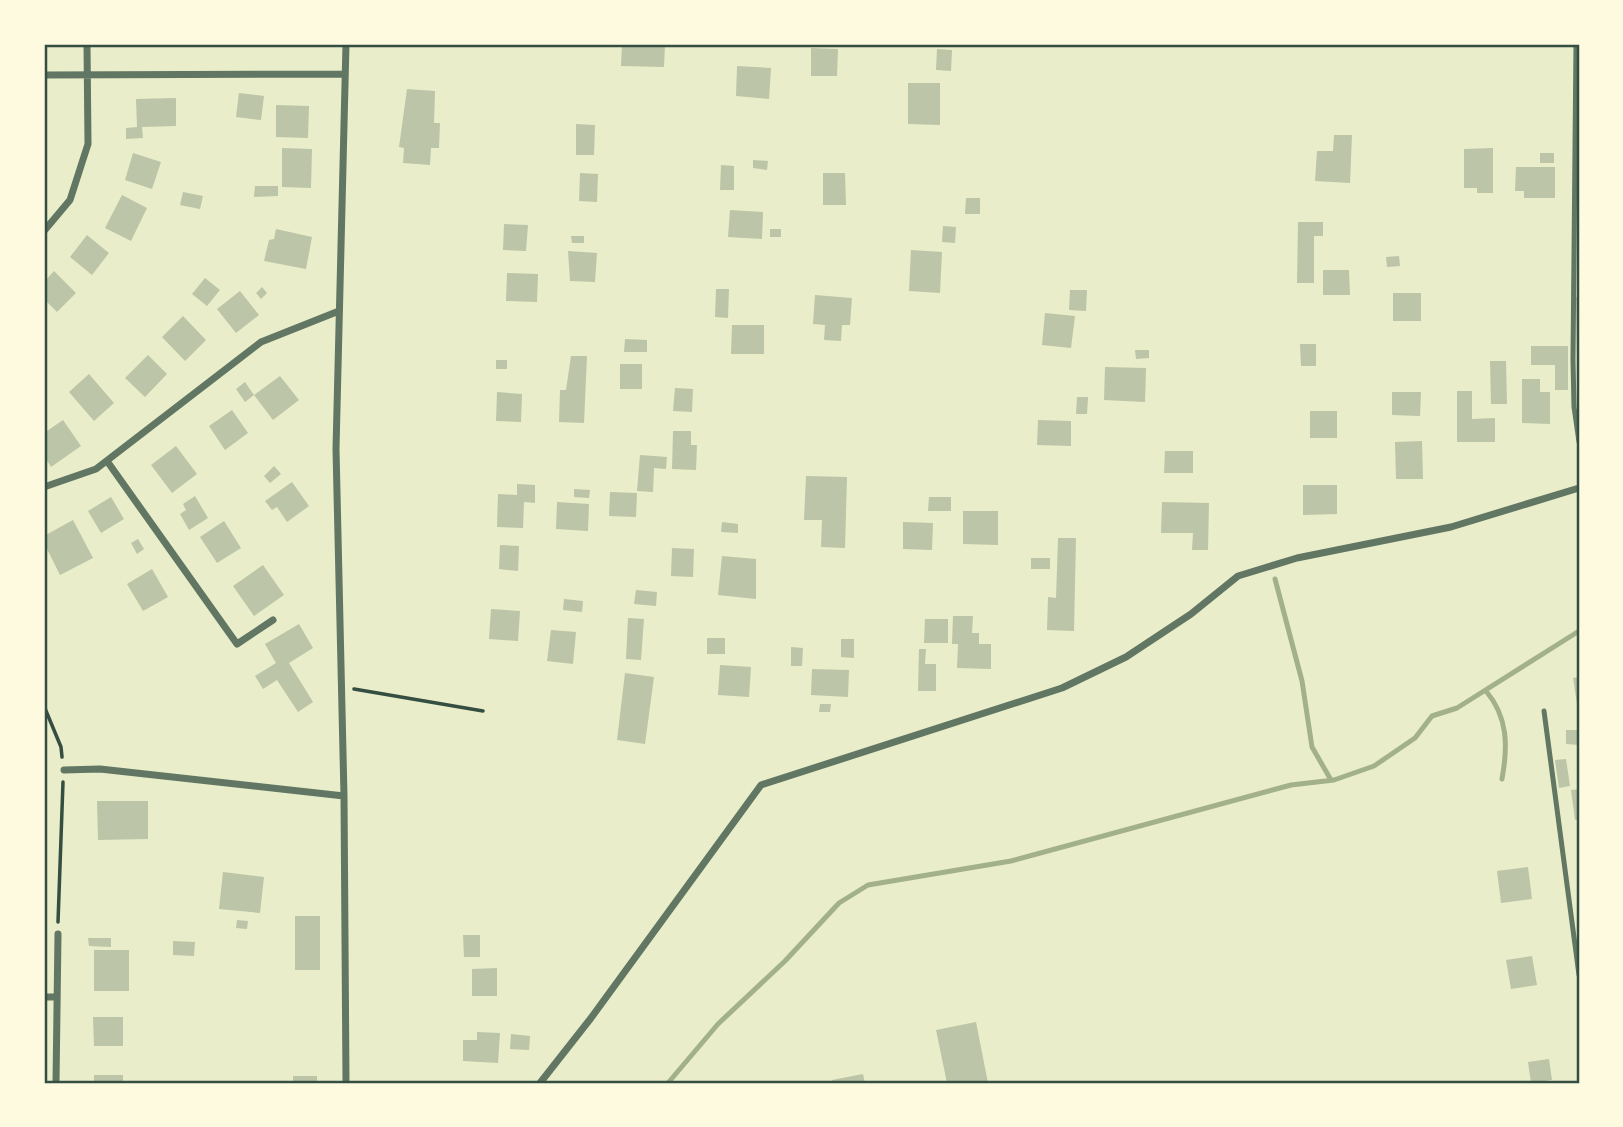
<svg xmlns="http://www.w3.org/2000/svg" width="1623" height="1127" viewBox="0 0 1623 1127" font-family="Poppins,sans-serif">
<style>
.lines{fill:none;stroke-linecap:round;stroke-linejoin:round}
.stream{stroke:#a3b18a;stroke-width:5}
.building{fill:#bcc5a7}
.path{stroke:#344e41;stroke-width:3.5}
.service{stroke:#617663;stroke-width:5}
.minor{stroke:#617663;stroke-width:7}
.neatline{fill:none;stroke:#344e41;stroke-width:2.5}
</style>
<rect width="100%" height="100%" fill="#e9edc9"/>
<g class="lines">
<path class="stream" d="M 1275,579 L 1302,681 L 1312,747 L 1331,780
M 1486,691 C 1508,717 1508,746 1502,779
M 668,1083 L 718,1024 L 785,961 L 839,903 L 868,885 L 1011,861 L 1291,785 L 1334,780 L 1374,766 L 1415,738 L 1432,716 L 1457,708 L 1579,631"/>
</g>
<path class="building" d="M 48,44 L 70,44 L 70,47 L 48,46 Z
M 123,44 L 144,44 L 144,46 L 123,47 Z
M 622,44 L 665,44 L 664,67 L 621,66 Z
M 811,48 L 838,49 L 837,76 L 811,76 Z
M 937,49 L 952,50 L 951,71 L 936,70 Z
M 737,66 L 771,68 L 769,99 L 736,96 Z
M 908,83 L 940,83 L 940,125 L 908,124 Z
M 407,89 L 435,91 L 434,123 L 440,123 L 439,148 L 431,148 L 430,165 L 403,163 L 404,148 L 399,147 Z
M 239,93 L 264,96 L 261,120 L 236,117 Z
M 176,98 L 176,126 L 142,127 L 143,138 L 126,139 L 126,128 L 137,127 L 136,99 Z
M 276,105 L 309,106 L 308,138 L 276,137 Z
M 576,124 L 595,125 L 594,155 L 576,155 Z
M 1334,135 L 1352,135 L 1350,183 L 1315,181 L 1317,151 L 1333,151 Z
M 282,148 L 312,149 L 311,188 L 282,187 Z
M 1493,148 L 1493,193 L 1477,193 L 1477,188 L 1464,188 L 1464,149 Z
M 133,153 L 161,162 L 152,189 L 125,180 Z
M 1540,153 L 1554,153 L 1554,163 L 1540,163 Z
M 753,160 L 768,161 L 767,170 L 753,168 Z
M 721,165 L 734,166 L 734,190 L 720,190 Z
M 1516,167 L 1555,167 L 1555,198 L 1524,198 L 1524,191 L 1515,191 Z
M 580,173 L 598,174 L 597,202 L 579,201 Z
M 823,173 L 845,173 L 846,205 L 823,205 Z
M 255,186 L 278,186 L 278,196 L 254,197 Z
M 183,192 L 203,196 L 200,209 L 180,205 Z
M 122,195 L 147,208 L 131,241 L 105,228 Z
M 966,198 L 980,198 L 980,214 L 965,214 Z
M 730,210 L 763,212 L 762,239 L 728,237 Z
M 1298,222 L 1323,222 L 1323,236 L 1314,236 L 1314,283 L 1297,283 Z
M 504,224 L 528,225 L 526,251 L 503,250 Z
M 943,226 L 956,227 L 955,243 L 942,242 Z
M 276,229 L 312,237 L 306,269 L 264,261 L 269,240 L 274,239 Z
M 770,229 L 781,229 L 781,237 L 770,237 Z
M 87,235 L 109,253 L 92,275 L 70,257 Z
M 571,236 L 584,236 L 584,243 L 572,243 Z
M 911,250 L 942,252 L 940,293 L 909,291 Z
M 568,251 L 597,253 L 595,282 L 570,281 Z
M 1399,256 L 1400,266 L 1387,267 L 1386,257 Z
M 1323,270 L 1349,270 L 1350,295 L 1323,295 Z
M 54,271 L 76,293 L 57,312 L 44,299 L 44,282 Z
M 507,273 L 538,274 L 537,302 L 506,301 Z
M 205,278 L 220,290 L 207,306 L 192,294 Z
M 262,287 L 267,293 L 261,299 L 256,293 Z
M 716,289 L 729,289 L 728,318 L 715,317 Z
M 1070,290 L 1087,290 L 1086,311 L 1069,310 Z
M 240,291 L 259,315 L 236,333 L 217,309 Z
M 1393,293 L 1421,293 L 1421,321 L 1393,321 Z
M 815,295 L 852,298 L 850,325 L 842,325 L 841,341 L 824,340 L 825,325 L 813,324 Z
M 1576,297 L 1579,297 L 1579,357 L 1577,357 Z
M 1045,313 L 1075,316 L 1071,348 L 1042,345 Z
M 183,316 L 206,340 L 185,361 L 162,337 Z
M 732,325 L 764,325 L 764,354 L 731,354 Z
M 625,339 L 647,340 L 647,352 L 624,352 Z
M 1300,344 L 1316,344 L 1316,366 L 1301,366 Z
M 1531,346 L 1568,346 L 1568,390 L 1555,390 L 1555,365 L 1531,365 Z
M 1135,350 L 1149,350 L 1149,358 L 1136,359 Z
M 148,355 L 167,374 L 145,397 L 125,378 Z
M 571,356 L 587,356 L 584,423 L 559,422 L 560,390 L 566,390 Z
M 496,360 L 507,360 L 507,369 L 496,369 Z
M 1490,361 L 1506,361 L 1507,404 L 1491,404 Z
M 620,364 L 642,364 L 642,389 L 620,389 Z
M 1105,367 L 1146,368 L 1145,402 L 1104,400 Z
M 89,374 L 114,403 L 94,421 L 69,392 Z
M 280,376 L 299,400 L 273,420 L 254,395 Z
M 1522,379 L 1540,379 L 1540,392 L 1550,392 L 1550,424 L 1522,423 Z
M 245,382 L 254,395 L 245,402 L 236,389 Z
M 675,388 L 693,389 L 692,412 L 673,411 Z
M 1457,391 L 1472,391 L 1472,419 L 1495,418 L 1495,442 L 1457,442 Z
M 497,392 L 522,394 L 521,422 L 496,421 Z
M 1392,392 L 1421,392 L 1420,416 L 1392,415 Z
M 1077,397 L 1088,397 L 1087,414 L 1076,414 Z
M 232,410 L 248,433 L 225,450 L 209,426 Z
M 1310,411 L 1337,411 L 1337,438 L 1310,438 Z
M 63,420 L 81,446 L 51,467 L 44,456 L 44,433 Z
M 1038,420 L 1071,421 L 1071,446 L 1037,445 Z
M 673,431 L 691,431 L 691,445 L 697,445 L 696,470 L 672,469 Z
M 1422,441 L 1423,479 L 1396,479 L 1395,442 Z
M 176,446 L 197,474 L 172,493 L 151,465 Z
M 1165,451 L 1193,451 L 1193,473 L 1164,473 Z
M 640,455 L 667,457 L 666,469 L 654,468 L 653,492 L 637,491 Z
M 274,466 L 281,474 L 270,483 L 264,476 Z
M 806,476 L 847,477 L 845,548 L 821,547 L 822,520 L 804,520 Z
M 292,482 L 309,506 L 287,522 L 277,507 L 272,510 L 265,501 Z
M 517,484 L 535,485 L 535,503 L 524,502 L 523,528 L 497,527 L 498,494 L 517,495 Z
M 1303,485 L 1337,485 L 1337,514 L 1303,515 Z
M 574,489 L 590,490 L 589,498 L 574,497 Z
M 610,492 L 637,493 L 636,517 L 609,516 Z
M 195,496 L 208,518 L 189,530 L 180,514 L 186,510 L 183,504 Z
M 111,497 L 124,519 L 101,533 L 88,511 Z
M 929,497 L 951,497 L 951,511 L 928,511 Z
M 557,502 L 589,504 L 588,531 L 556,529 Z
M 1162,502 L 1209,503 L 1208,550 L 1192,550 L 1193,533 L 1161,533 Z
M 963,511 L 998,511 L 998,545 L 963,544 Z
M 73,520 L 93,558 L 60,575 L 44,543 L 44,536 Z
M 224,521 L 241,548 L 217,563 L 200,537 Z
M 722,522 L 738,524 L 738,533 L 721,532 Z
M 903,522 L 933,523 L 932,550 L 903,549 Z
M 1058,538 L 1076,538 L 1074,631 L 1047,630 L 1048,597 L 1056,598 Z
M 138,539 L 144,549 L 137,554 L 131,543 Z
M 500,545 L 519,546 L 518,571 L 499,569 Z
M 672,548 L 694,549 L 693,577 L 671,576 Z
M 722,556 L 756,559 L 756,599 L 718,595 Z
M 1031,558 L 1050,558 L 1050,569 L 1031,569 Z
M 263,565 L 284,595 L 254,616 L 233,586 Z
M 152,569 L 168,597 L 143,611 L 127,584 Z
M 636,590 L 657,592 L 656,606 L 634,604 Z
M 564,599 L 583,601 L 582,612 L 563,610 Z
M 491,609 L 520,611 L 518,641 L 489,639 Z
M 953,616 L 973,616 L 972,633 L 979,633 L 979,644 L 991,644 L 991,669 L 957,668 L 958,644 L 952,644 Z
M 628,618 L 644,619 L 641,660 L 626,659 Z
M 925,619 L 948,619 L 948,643 L 924,643 Z
M 299,624 L 313,648 L 289,663 L 313,702 L 298,712 L 277,680 L 263,689 L 255,676 L 276,663 L 265,644 Z
M 551,630 L 576,632 L 573,664 L 547,661 Z
M 707,638 L 725,638 L 725,654 L 707,654 Z
M 841,639 L 854,639 L 854,658 L 841,657 Z
M 791,647 L 803,648 L 802,666 L 791,666 Z
M 919,649 L 926,649 L 925,664 L 936,664 L 936,691 L 918,691 Z
M 720,665 L 751,667 L 749,697 L 718,695 Z
M 812,669 L 849,670 L 848,697 L 811,695 Z
M 625,673 L 654,677 L 645,744 L 617,740 Z
M 1579,677 L 1579,703 L 1577,704 L 1573,678 Z
M 820,704 L 831,704 L 830,712 L 819,712 Z
M 1566,730 L 1579,730 L 1579,745 L 1566,744 Z
M 1566,759 L 1570,786 L 1559,788 L 1555,760 Z
M 1579,789 L 1579,820 L 1575,820 L 1571,790 Z
M 97,801 L 148,801 L 148,839 L 98,840 Z
M 1528,867 L 1532,899 L 1501,903 L 1497,871 Z
M 223,872 L 264,877 L 260,913 L 219,909 Z
M 295,916 L 320,916 L 320,970 L 295,970 Z
M 237,920 L 248,921 L 247,929 L 236,928 Z
M 463,935 L 480,935 L 480,957 L 464,957 Z
M 88,938 L 111,938 L 111,947 L 89,946 Z
M 173,941 L 195,942 L 194,956 L 173,955 Z
M 94,950 L 129,950 L 129,991 L 94,991 Z
M 1532,956 L 1537,985 L 1511,989 L 1506,960 Z
M 497,968 L 497,996 L 472,996 L 472,969 Z
M 93,1017 L 123,1017 L 123,1046 L 94,1046 Z
M 976,1022 L 988,1083 L 947,1083 L 936,1030 Z
M 477,1032 L 500,1033 L 498,1063 L 463,1061 L 463,1040 L 477,1040 Z
M 511,1034 L 530,1036 L 529,1050 L 510,1049 Z
M 1549,1059 L 1552,1080 L 1531,1083 L 1528,1062 Z
M 863,1074 L 865,1083 L 833,1083 L 832,1080 Z
M 94,1075 L 123,1075 L 123,1083 L 94,1083 Z
M 293,1076 L 317,1076 L 317,1083 L 293,1083 Z"/>
<g class="lines">
<path class="path" d="M 354,689 L 483,711
M 44,706 L 61,747 L 62,757
M 58,922 L 63,782"/>
<path class="service" d="M 1576,44 L 1573,360 L 1574,407 L 1579,442
M 1544,711 L 1579,975"/>
<path class="minor" d="M 346,44 L 336,449 L 344,796 L 346,1083
M 44,75 L 345,74
M 44,231 L 70,200 L 88,144 L 87,44
M 107,461 L 237,644 L 273,620
M 44,487 L 96,469 L 261,342 L 339,311
M 64,770 L 100,769 L 344,796
M 44,997 L 56,997
M 56,1083 L 58,934
M 540,1083 L 591,1018 L 761,785 L 1062,688 L 1126,657 L 1191,614 L 1238,576 L 1297,558 L 1451,527 L 1579,488"/>
</g>
<rect width="1623" height="1127" fill="none" stroke="#fefae0" stroke-width="91"/>
<rect x="46" y="46" width="1532" height="1036" class="neatline"/>
</svg>
